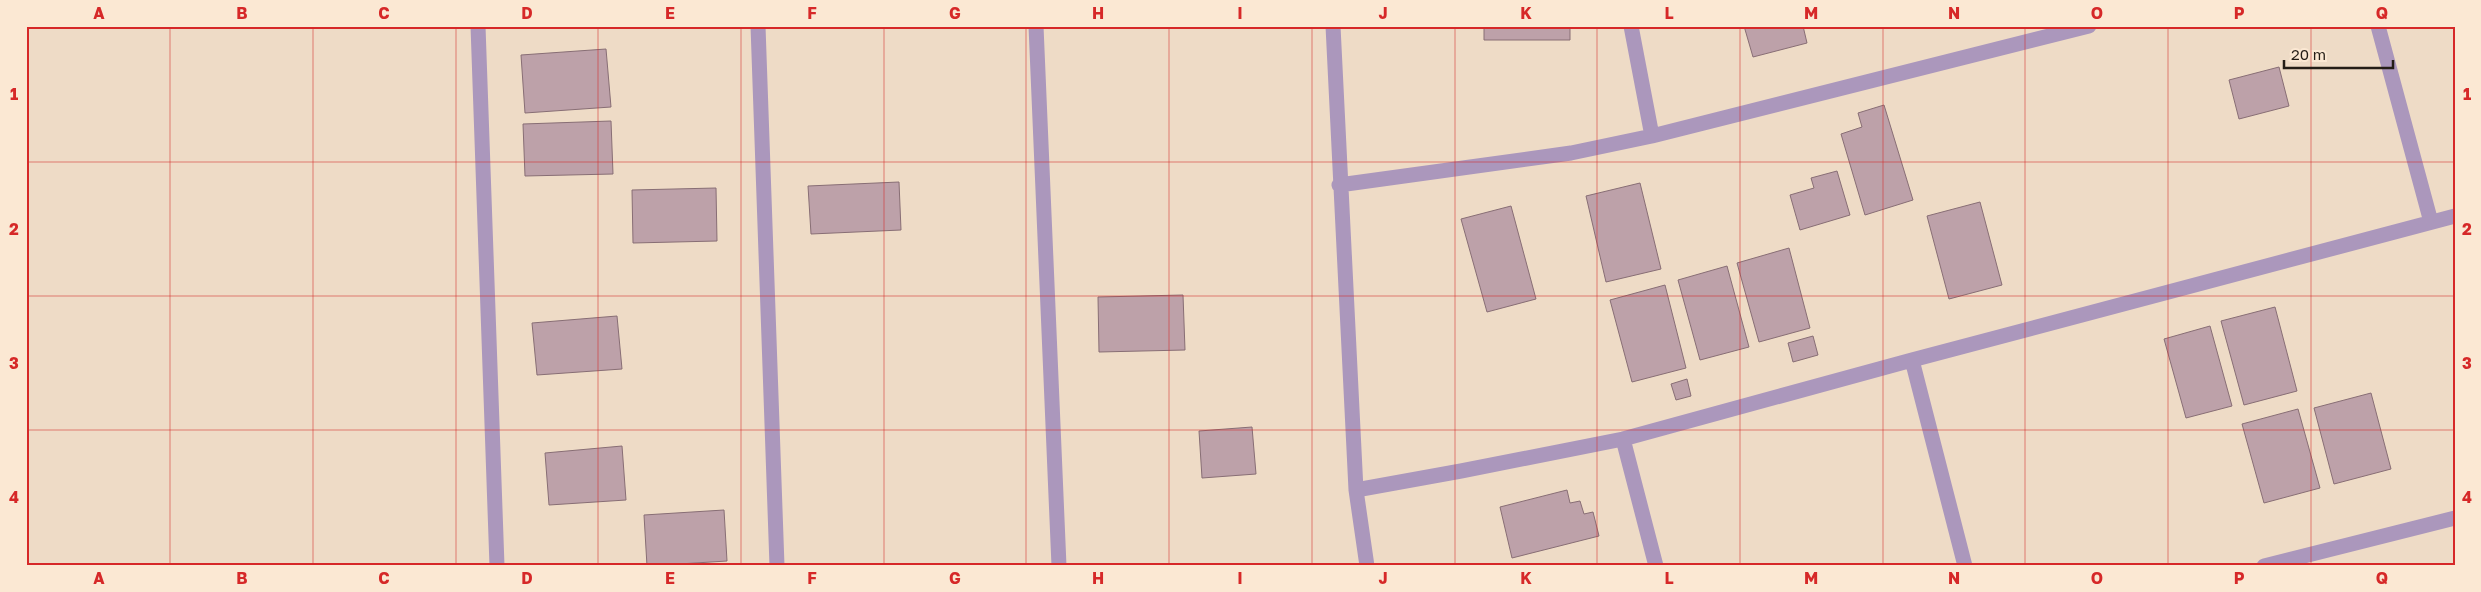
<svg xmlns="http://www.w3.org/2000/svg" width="2481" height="592" viewBox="0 0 2481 592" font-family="'Golos Text',sans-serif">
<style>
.building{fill:#bda1a9;stroke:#886e75}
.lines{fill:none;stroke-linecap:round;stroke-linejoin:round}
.street{stroke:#ab97bc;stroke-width:15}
.grid{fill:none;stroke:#d62828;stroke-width:1;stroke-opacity:0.55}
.neatline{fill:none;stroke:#d62828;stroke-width:2}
.grid-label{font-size:16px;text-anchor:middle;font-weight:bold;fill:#d62828}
</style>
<rect width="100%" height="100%" fill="#eedbc6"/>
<path class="building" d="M 1484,26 L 1570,26 L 1570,40 L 1484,40 Z
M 1744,26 L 1803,26 L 1807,43 L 1753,57 Z
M 606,49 L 611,107 L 525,113 L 521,55 Z
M 2279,67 L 2289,106 L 2239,119 L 2229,80 Z
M 1884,105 L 1913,200 L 1865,215 L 1841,134 L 1862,127 L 1858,113 Z
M 611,121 L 613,174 L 525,176 L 523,124 Z
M 1837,171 L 1850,215 L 1800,230 L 1790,195 L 1814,188 L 1811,178 Z
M 899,182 L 901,230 L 811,234 L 808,186 Z
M 1640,183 L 1661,269 L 1606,282 L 1586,196 Z
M 716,188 L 717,241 L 633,243 L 632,190 Z
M 1980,202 L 2002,285 L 1949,299 L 1927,216 Z
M 1511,206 L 1536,299 L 1487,312 L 1461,219 Z
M 1789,248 L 1810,328 L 1759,342 L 1737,263 Z
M 1727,266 L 1749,347 L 1700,360 L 1678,280 Z
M 1665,285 L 1686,368 L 1632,382 L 1610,300 Z
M 1183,295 L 1185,350 L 1099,352 L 1098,297 Z
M 2275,307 L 2297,391 L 2244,405 L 2221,321 Z
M 617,316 L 622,369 L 537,375 L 532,323 Z
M 2210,326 L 2232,406 L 2186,418 L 2164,339 Z
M 1813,336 L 1818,355 L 1793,362 L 1788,343 Z
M 1687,379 L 1691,396 L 1676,400 L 1671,384 Z
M 2371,393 L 2391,469 L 2334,484 L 2314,408 Z
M 2298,409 L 2320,488 L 2264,503 L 2242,424 Z
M 1252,427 L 1256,474 L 1202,478 L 1199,431 Z
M 622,446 L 626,500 L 549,505 L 545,453 Z
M 1567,490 L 1570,503 L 1580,501 L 1584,514 L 1593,512 L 1599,536 L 1512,558 L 1500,507 Z
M 724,510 L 727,561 L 647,566 L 644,515 Z"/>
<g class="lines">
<path class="street" d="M 478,26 L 497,566
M 758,26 L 777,566
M 1036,26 L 1059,566
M 1333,26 L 1356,490 L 1367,566
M 1631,26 L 1652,136
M 2378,26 L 2431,222
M 1339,185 L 1571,153 L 1652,136 L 2089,26
M 1912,360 L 1965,566
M 1623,439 L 1656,566
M 1356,490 L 1461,471 L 1623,439 L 1912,360 L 2455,216
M 2264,566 L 2455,518"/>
</g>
<path class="grid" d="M 170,26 L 170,566M 313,26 L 313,566M 456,26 L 456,566M 598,26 L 598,566M 741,26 L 741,566M 884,26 L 884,566M 1026,26 L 1026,566M 1169,26 L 1169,566M 1312,26 L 1312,566M 1455,26 L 1455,566M 1597,26 L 1597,566M 1740,26 L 1740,566M 1883,26 L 1883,566M 2025,26 L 2025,566M 2168,26 L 2168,566M 2311,26 L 2311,566M 26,162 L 2455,162M 26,296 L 2455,296M 26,430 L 2455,430"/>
<rect width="2481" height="592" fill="none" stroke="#fbe8d3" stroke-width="55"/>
<path d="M2284 60v8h109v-8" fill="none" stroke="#241d16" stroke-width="2.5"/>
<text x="2291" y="60" font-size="15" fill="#241d16" stroke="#fbe8d3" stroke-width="4" paint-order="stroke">20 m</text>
<rect x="28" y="28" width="2426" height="536" class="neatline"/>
<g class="grid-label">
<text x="99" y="19">A</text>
<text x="242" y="19">B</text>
<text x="384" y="19">C</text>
<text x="527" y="19">D</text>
<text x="670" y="19">E</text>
<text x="812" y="19">F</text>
<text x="955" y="19">G</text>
<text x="1098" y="19">H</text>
<text x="1240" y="19">I</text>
<text x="1383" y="19">J</text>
<text x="1526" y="19">K</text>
<text x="1669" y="19">L</text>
<text x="1811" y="19">M</text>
<text x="1954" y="19">N</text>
<text x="2097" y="19">O</text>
<text x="2239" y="19">P</text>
<text x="2382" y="19">Q</text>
<text x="14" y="100">1</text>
<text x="2467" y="100">1</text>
<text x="14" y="235">2</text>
<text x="2467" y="235">2</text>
<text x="14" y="369">3</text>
<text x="2467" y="369">3</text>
<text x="14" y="503">4</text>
<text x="2467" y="503">4</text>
<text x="99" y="584">A</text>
<text x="242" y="584">B</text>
<text x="384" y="584">C</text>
<text x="527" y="584">D</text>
<text x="670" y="584">E</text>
<text x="812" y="584">F</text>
<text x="955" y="584">G</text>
<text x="1098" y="584">H</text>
<text x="1240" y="584">I</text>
<text x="1383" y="584">J</text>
<text x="1526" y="584">K</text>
<text x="1669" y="584">L</text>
<text x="1811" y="584">M</text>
<text x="1954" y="584">N</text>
<text x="2097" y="584">O</text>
<text x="2239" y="584">P</text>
<text x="2382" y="584">Q</text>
</g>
</svg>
